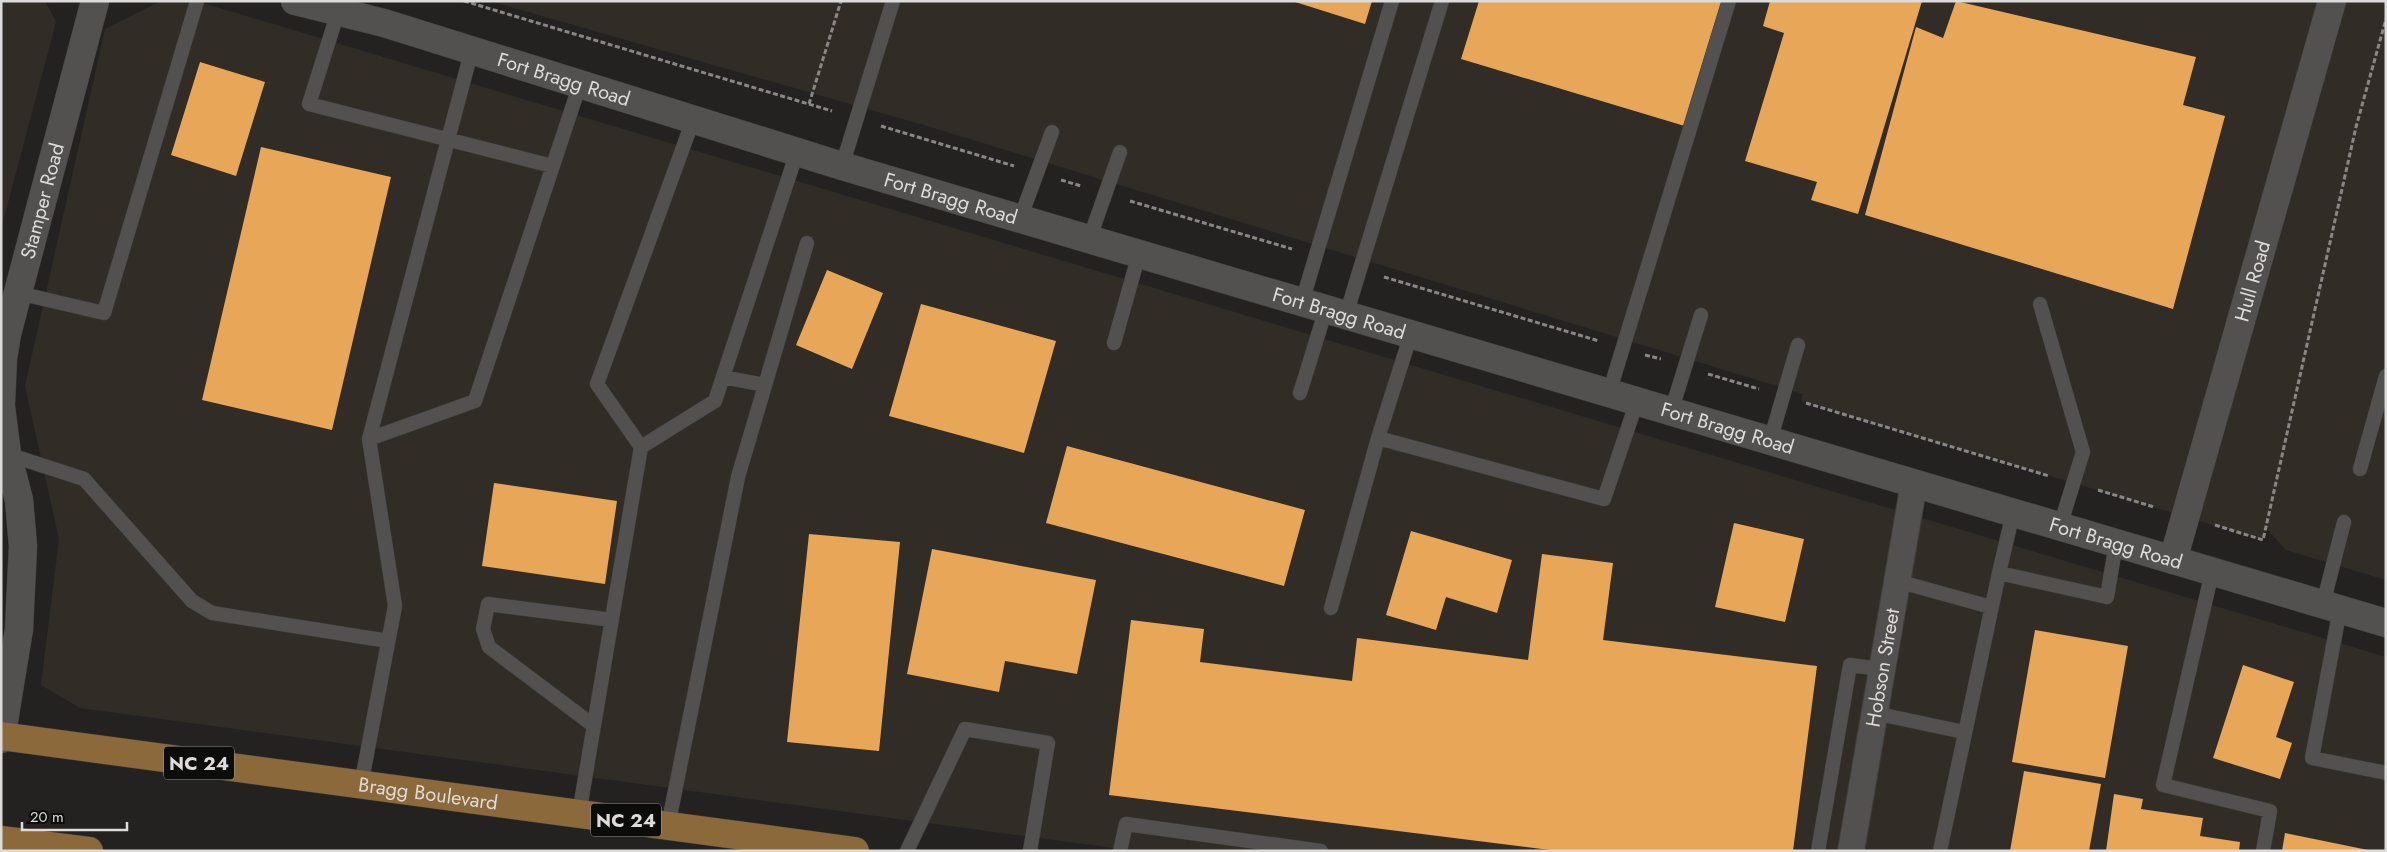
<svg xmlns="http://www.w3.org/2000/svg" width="2387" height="852" viewBox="0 0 2387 852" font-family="Jost,sans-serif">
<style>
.built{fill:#322c26}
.building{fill:#e7a658}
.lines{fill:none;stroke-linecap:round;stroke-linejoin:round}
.service-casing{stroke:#3f3e3c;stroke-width:15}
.minor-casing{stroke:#3f3e3c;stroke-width:28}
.tertiary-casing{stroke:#3f3e3c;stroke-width:29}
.secondary-casing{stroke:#3f3e3c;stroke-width:29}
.primary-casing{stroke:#3f3e3c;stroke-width:29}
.path{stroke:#898786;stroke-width:3;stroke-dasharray:5 2.5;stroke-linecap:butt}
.service{stroke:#53514f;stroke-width:14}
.minor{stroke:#53514f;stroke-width:26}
.tertiary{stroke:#53514f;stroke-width:28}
.secondary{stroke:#53514f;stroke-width:28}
.primary{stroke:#8c693b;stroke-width:28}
.labels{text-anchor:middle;stroke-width:5;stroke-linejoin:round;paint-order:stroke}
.shield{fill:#0c0c0b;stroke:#9e9e9d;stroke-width:1}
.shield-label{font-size:19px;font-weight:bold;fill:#dddcdb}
.street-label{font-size:20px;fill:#dddcdb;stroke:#0c0c0b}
</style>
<rect width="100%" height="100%" fill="#242220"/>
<path class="built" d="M 1,1 L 45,1 L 56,22 L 1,229 Z
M 161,1 L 196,1 L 2386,657 L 2386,851 L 1135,851 L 80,708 L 41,685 L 59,539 L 25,386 L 105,29 Z
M 490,1 L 2386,1 L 2386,580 L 2286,550 L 2266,528 L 2263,540 L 1801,401 L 1803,394 L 927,126 Z"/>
<path class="building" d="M 1292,1 L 1372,1 L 1365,24 Z
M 1479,1 L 1726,1 L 1688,127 L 1461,59 Z
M 1770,1 L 1922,1 L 1858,214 L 1811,200 L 1817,182 L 1745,161 L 1784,33 L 1763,26 Z
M 1956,1 L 2196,57 L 2183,105 L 2225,116 L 2173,309 L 1865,215 L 1916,27 L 1943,38 Z
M 200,62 L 265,82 L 236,176 L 171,155 Z
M 261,147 L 391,177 L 332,430 L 202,400 Z
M 827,270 L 883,293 L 852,369 L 796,345 Z
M 921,304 L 1056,341 L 1024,453 L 889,416 Z
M 1067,446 L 1305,510 L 1284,586 L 1046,523 Z
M 494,483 L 617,501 L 605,584 L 482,566 Z
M 1734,523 L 1804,539 L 1785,622 L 1715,607 Z
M 1411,531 L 1512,560 L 1497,613 L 1446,597 L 1436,630 L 1386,615 Z
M 809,534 L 900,542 L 879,751 L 787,742 Z
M 932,549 L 1096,580 L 1077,674 L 1005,661 L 999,692 L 907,674 Z
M 1542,554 L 1613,563 L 1603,640 L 1817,666 L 1793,851 L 1558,851 L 1109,795 L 1131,620 L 1204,629 L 1200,662 L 1352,681 L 1357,638 L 1528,660 Z
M 2035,630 L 2128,646 L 2105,778 L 2012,762 Z
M 2243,665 L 2294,682 L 2276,737 L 2292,743 L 2280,779 L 2213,758 Z
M 2024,771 L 2101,784 L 2089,851 L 2010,851 Z
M 2114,794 L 2143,799 L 2141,809 L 2203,818 L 2200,836 L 2240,842 L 2239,851 L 2106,851 Z
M 2285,833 L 2368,850 L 2368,851 L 2282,851 Z"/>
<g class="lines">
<defs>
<path id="service" d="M 338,12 L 309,104 L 552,166
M 842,166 L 893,1
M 1020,219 L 1052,132
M 1089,240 L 1120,152
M 18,293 L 104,313 L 197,1
M 1302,302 L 1392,1
M 2040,304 L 2083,452 L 2060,526
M 1346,315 L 1442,1
M 1114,343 L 1139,254
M 723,377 L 765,385
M 1300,393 L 1326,309
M 1609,393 L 1729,1
M 1671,412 L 1701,315
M 1378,438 L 1411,334
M 369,439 L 475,401 L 580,84
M 1770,441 L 1798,345
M 641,447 L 597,384 L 693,120
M 7,454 L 84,479 L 192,601 L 212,613 L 388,641
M 2360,469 L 2386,376
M 2212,572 L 2163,785 L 2270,811 L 2263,851
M 1999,573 L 2013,513
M 1897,581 L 1991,607
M 2323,604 L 2344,522
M 1331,608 L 1378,438 L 1604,499 L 1637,401
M 2340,609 L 2312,758 L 2386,773
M 1874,713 L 1964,732
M 594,726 L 489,647 L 483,629 L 488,604 L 612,620
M 361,785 L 395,606 L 369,439 L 472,49
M 579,814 L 641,447 L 715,401 L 797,152
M 668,826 L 738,477 L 807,243
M 907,851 L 965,729 L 1048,743 L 1030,851
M 1120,851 L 1126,824 L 1321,851
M 1818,851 L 1850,665 L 1881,669
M 1940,851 L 1999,573 L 2107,597 L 2116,543"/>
<g id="minor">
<path id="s1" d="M 1851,851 L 1914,483"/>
</g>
<g id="tertiary">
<path id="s2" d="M 1,402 L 3,358 L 7,334 L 95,1"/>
<path d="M 1,407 L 7,454 L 19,500 L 23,546 L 19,629 L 1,739"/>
<path id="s3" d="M 2173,560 L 2332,1"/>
</g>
<g id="secondary">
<path id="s4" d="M 295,1 L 384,23 L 842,166 L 2386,623"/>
</g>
<g id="primary">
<path id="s5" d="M 1,736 L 855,851"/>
<path d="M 1,840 L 89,851"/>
</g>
</defs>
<use href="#service" class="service-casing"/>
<use href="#minor" class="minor-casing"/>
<use href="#tertiary" class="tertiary-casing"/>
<use href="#secondary" class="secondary-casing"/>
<use href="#primary" class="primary-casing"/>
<path class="path" d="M 464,1 L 832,111
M 809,104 L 841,1
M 881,126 L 1014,166
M 1061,180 L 1081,186
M 1130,201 L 1292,249
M 1384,277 L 1599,341
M 1645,355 L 1661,359
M 1708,374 L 1759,389
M 1806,403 L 2049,476
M 2098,490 L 2154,507
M 2215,525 L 2263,540 L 2356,127 L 2386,19"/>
<use href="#service" class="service"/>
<use href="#minor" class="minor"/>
<use href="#tertiary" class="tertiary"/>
<use href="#secondary" class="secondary"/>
<use href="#primary" class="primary"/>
</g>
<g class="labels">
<g class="shield">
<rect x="164" y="746.5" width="70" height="33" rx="4"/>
<rect x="591" y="803.5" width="70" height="33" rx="4"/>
</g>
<g class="shield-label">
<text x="199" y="770">NC 24</text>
<text x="626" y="827">NC 24</text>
</g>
<g class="street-label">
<text dy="7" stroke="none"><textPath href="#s4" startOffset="280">Fort Bragg Road</textPath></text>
<text dy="7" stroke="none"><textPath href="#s4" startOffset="685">Fort Bragg Road</textPath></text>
<text dy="7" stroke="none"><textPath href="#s2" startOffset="206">Stamper Road</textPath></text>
<text dy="7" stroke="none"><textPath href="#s3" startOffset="290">Hull Road</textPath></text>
<text dy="7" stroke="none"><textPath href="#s4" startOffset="1090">Fort Bragg Road</textPath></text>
<text dy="7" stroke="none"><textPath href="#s4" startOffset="1495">Fort Bragg Road</textPath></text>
<text dy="7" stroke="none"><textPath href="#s4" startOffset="1900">Fort Bragg Road</textPath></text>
<text dy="7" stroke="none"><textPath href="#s1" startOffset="186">Hobson Street</textPath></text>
<text dy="7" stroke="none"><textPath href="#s5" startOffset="431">Bragg Boulevard</textPath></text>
</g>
</g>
<rect width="2387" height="852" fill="none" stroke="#dddcdb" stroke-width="5"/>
<path d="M22 822v8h105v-8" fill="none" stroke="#dddcdb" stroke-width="2.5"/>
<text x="30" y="822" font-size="15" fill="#dddcdb" stroke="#0c0c0b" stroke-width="4" paint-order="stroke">20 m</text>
</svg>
